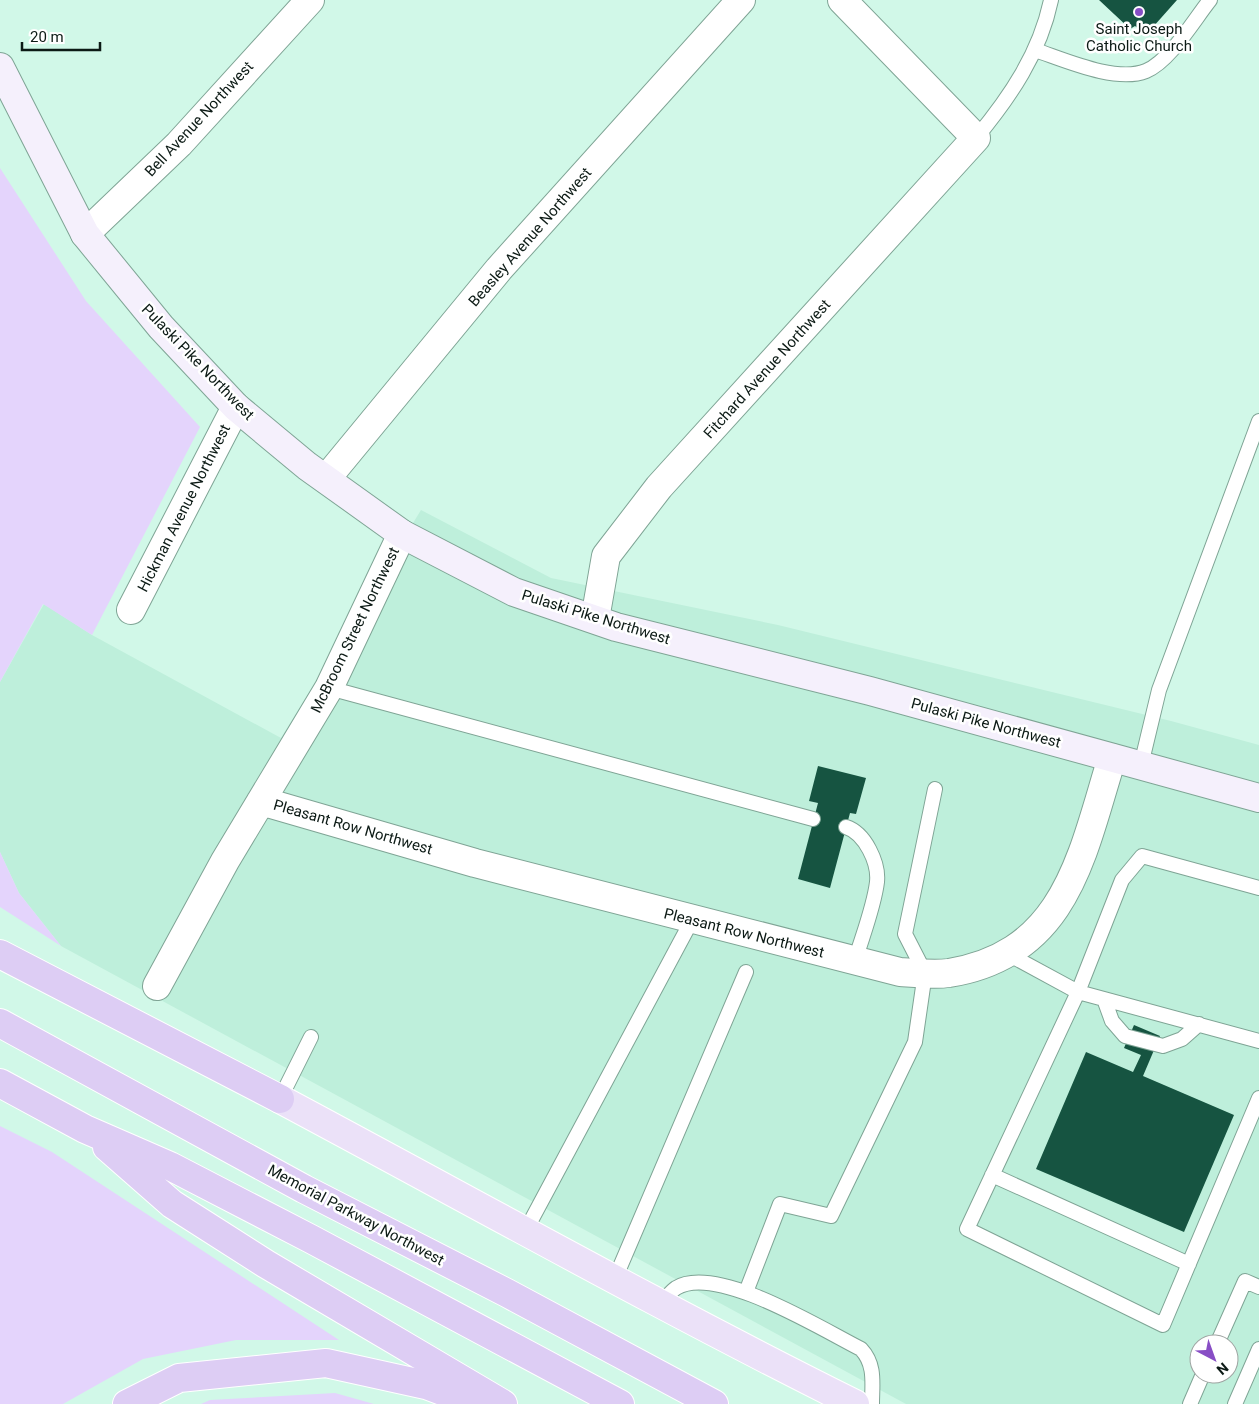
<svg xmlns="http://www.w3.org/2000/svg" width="1259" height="1404" viewBox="0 0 1259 1404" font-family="Roboto,sans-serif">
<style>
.built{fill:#beefdb;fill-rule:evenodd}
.green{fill:#e4d4fc}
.building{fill:#165441}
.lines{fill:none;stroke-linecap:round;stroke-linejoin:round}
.lane-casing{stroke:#7fa495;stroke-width:16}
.street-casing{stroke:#7fa495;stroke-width:30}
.secondary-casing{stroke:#7fa495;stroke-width:30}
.primary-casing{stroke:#fff;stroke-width:30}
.highway-casing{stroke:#fff;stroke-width:30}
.lane{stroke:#fff;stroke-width:14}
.street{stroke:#fff;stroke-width:28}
.secondary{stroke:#f5f0fc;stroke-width:28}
.primary{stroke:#ebe1f8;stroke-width:28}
.highway{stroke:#ddcdf4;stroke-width:28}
.poi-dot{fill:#884ec5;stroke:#fff;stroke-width:2}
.labels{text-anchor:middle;stroke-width:5;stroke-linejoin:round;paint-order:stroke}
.poi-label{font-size:15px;fill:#0c1a15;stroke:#fff}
.street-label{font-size:15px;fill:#0c1a15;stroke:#fff}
</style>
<rect width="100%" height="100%" fill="#d1f8e8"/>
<path class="built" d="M 421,510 L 551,578 L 778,625 L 1171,721 L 1259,745 L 1259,1404 L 906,1404 L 61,946 L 19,893 L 0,852 L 0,682 L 44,604 L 92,635 L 281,738 ZM 1199,1344 L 1229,1344 L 1229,1374 L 1199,1374 Z"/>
<path class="green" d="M 0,168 L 86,301 L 200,427 L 92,635 L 43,604 L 0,682 Z
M 0,852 L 19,893 L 61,946 L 0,907 Z
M 0,1126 L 52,1152 L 339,1340 L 236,1340 L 143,1359 L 63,1404 L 0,1404 Z
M 335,1393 L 374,1404 L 201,1404 L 210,1400 Z"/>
<path class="building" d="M 1099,0 L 1177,0 L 1153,27 L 1150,25 L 1144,33 L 1135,26 L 1130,29 Z
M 818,766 L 866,778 L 856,814 L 850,813 L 830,888 L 798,879 L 818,803 L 809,801 Z
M 1134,1025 L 1160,1036 L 1143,1076 L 1234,1115 L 1184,1232 L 1036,1169 L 1086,1052 L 1133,1072 L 1141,1055 L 1124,1048 Z"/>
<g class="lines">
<defs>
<path id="lane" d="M 1035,50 C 1065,60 1116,83 1146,71 C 1170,61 1194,20 1210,0
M 976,138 C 1010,97 1040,53 1051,0
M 329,688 L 813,819
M 1141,765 L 1159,690 L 1259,421
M 846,827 C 865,833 879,863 877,882 C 874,907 862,937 855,961
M 1259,888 L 1142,856 L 1122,880 L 1078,992 L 967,1229 L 1163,1325 L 1259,1098
M 1008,954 L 1078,992 L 1259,1041
M 1104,999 L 1112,1021 L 1125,1036 L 1163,1046 L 1182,1039 L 1199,1024
M 280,1099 L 311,1037
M 992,1175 L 1189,1264
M 526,1230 L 692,920
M 614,1281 L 746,972
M 746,1292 L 780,1204 L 831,1216 L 915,1042 L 925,973 L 905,934 L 935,789
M 659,1305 C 665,1300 670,1292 676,1288 C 716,1263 823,1330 861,1349 C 876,1365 872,1384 872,1404
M 1217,1344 L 1245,1281 L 1259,1287
M 1190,1404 L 1203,1374
M 1235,1404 L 1259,1349"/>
<path id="street" d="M 85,234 L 179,144 L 310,0
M 326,479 L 499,269 L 741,0
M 131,610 L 236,407
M 595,619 L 606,556 L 659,487 L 976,138 L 842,0
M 261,801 L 475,863 L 900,972 C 915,973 934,975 949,973 C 1067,954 1082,854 1112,758
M 157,986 L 225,861 L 329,688 L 402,534"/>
<path id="secondary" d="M 0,67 L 85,234 L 161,327 L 236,407 L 307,466 L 402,534 L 514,592 L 616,627 L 870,691 L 1259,798"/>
<path id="primary" d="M 280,1099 C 471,1201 660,1307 855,1404"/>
<path id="highway" d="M 0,954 L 280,1099
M 0,1023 L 304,1189 L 507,1293 L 714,1404
M 0,1083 L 85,1129 L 170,1166 L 311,1239 L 620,1404
M 107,1147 L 172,1204 L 266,1264 L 503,1404
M 127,1404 L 179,1378 L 326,1363 L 426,1385 L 477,1404"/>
</defs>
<use href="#lane" class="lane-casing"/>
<use href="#street" class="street-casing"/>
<use href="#secondary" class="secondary-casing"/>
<use href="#primary" class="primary-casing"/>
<use href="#highway" class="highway-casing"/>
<use href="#lane" class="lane"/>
<use href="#street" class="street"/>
<use href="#secondary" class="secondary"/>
<use href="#primary" class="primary"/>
<use href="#highway" class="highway"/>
</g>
<circle class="poi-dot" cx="1139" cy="12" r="5"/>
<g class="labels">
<g class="poi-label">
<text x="1139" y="34">Saint Joseph<tspan x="1139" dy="17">Catholic Church</tspan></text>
</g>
<g class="street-label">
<text transform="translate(199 119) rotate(-47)" y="5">Bell Avenue Northwest</text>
<text transform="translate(530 237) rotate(-49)" y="5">Beasley Avenue Northwest</text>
<text transform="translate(198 362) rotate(46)" y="5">Pulaski Pike Northwest</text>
<text transform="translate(767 369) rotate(-48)" y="5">Fitchard Avenue Northwest</text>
<text transform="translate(184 508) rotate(-63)" y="5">Hickman Avenue Northwest</text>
<text transform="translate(596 617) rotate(17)" y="5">Pulaski Pike Northwest</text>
<text transform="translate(355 630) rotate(-64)" y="5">McBroom Street Northwest</text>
<text transform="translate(986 723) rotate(15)" y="5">Pulaski Pike Northwest</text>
<text transform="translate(353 827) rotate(16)" y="5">Pleasant Row Northwest</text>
<text transform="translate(744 933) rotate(14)" y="5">Pleasant Row Northwest</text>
<text transform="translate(356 1215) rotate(28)" y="5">Memorial Parkway Northwest</text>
</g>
</g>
<g transform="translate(1214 1359) rotate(139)"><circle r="24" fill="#ffffff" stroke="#9ea3a1"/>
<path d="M0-4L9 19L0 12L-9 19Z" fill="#884ec5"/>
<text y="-8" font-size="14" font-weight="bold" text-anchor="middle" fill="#0c1a15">N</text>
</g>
<path d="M22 42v8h78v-8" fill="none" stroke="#0c1a15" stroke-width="2.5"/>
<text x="30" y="42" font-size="15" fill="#0c1a15" stroke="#ffffff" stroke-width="4" paint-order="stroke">20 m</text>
</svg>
